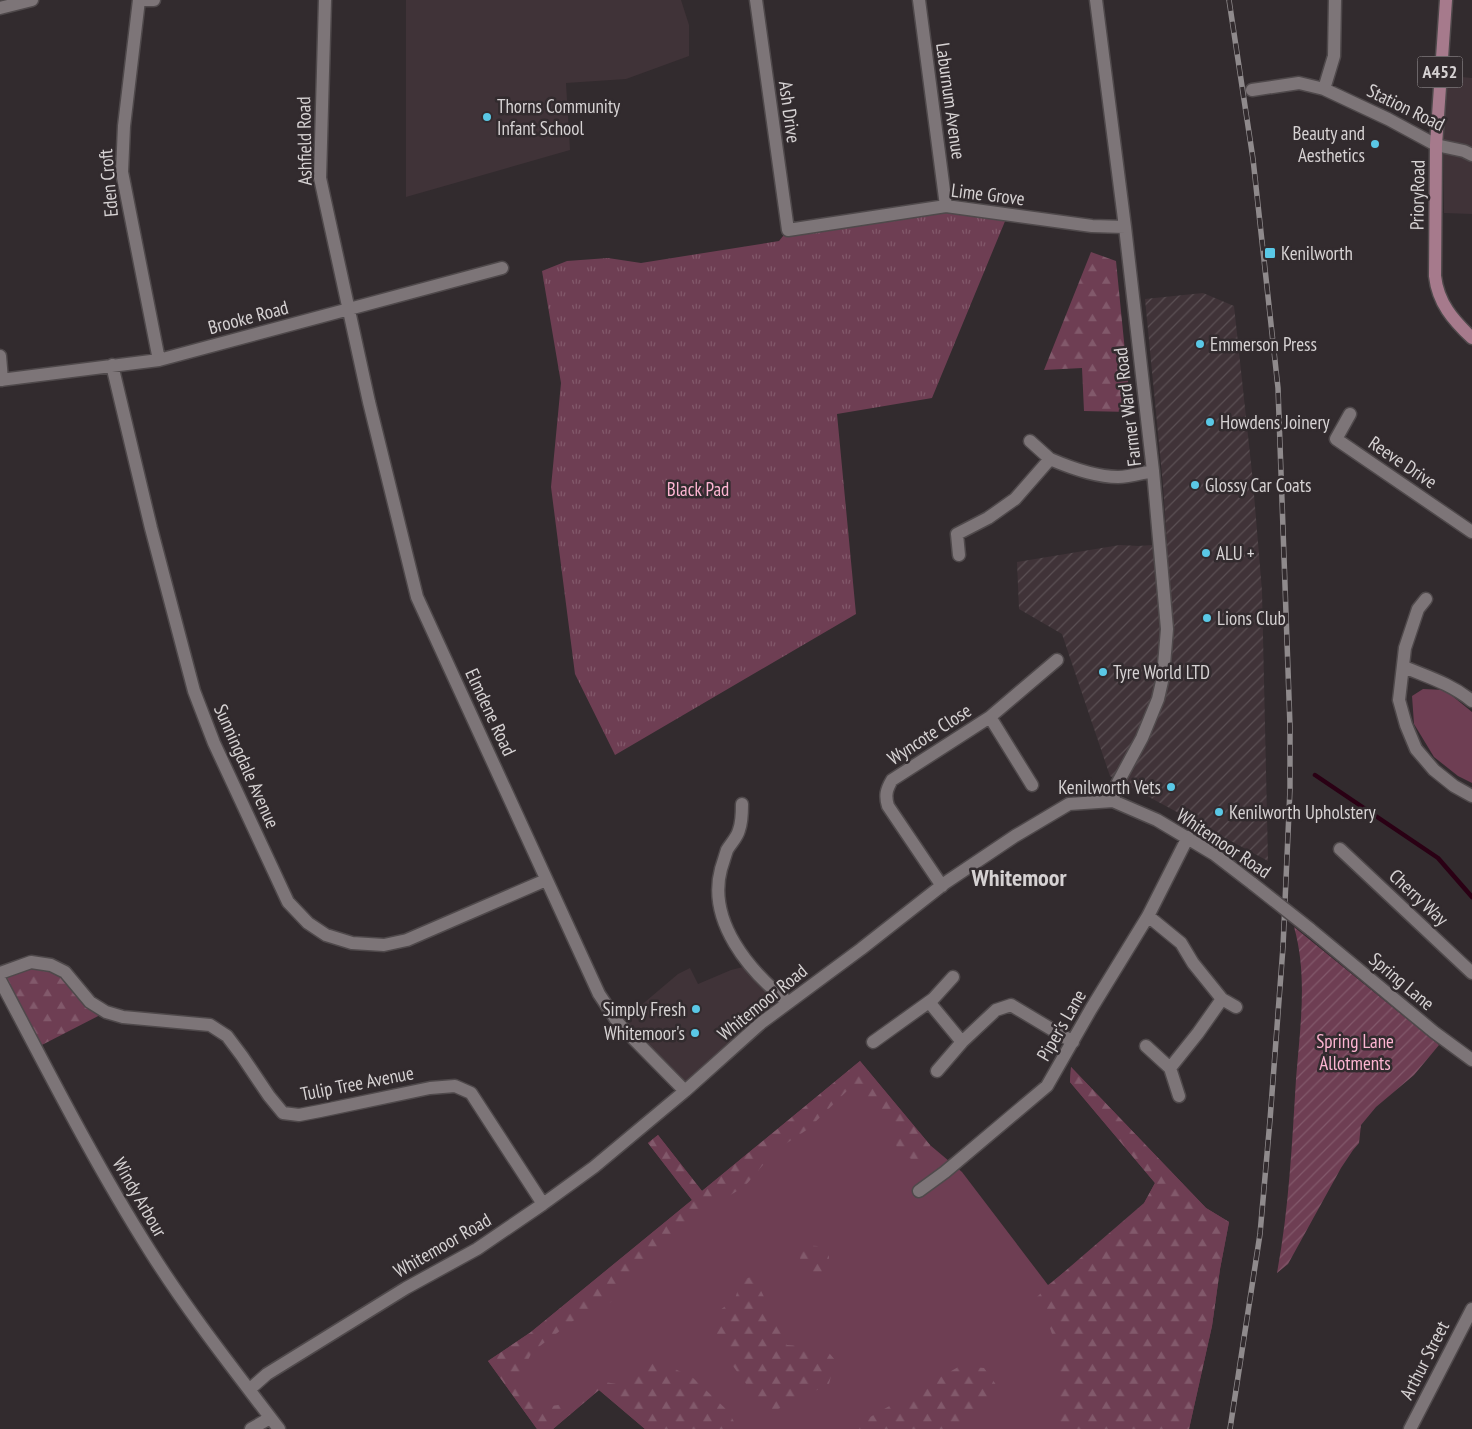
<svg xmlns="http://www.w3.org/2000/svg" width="1472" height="1429" viewBox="0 0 1472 1429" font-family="'PT Sans Narrow',sans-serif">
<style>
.built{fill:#403338}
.industrial{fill:url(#industrial-furrows)}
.grass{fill:#6e3e53}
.forest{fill:url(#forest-firs)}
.park{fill:url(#park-tufts)}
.garden{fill:url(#garden-furrows)}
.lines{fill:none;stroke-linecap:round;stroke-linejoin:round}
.stream{stroke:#2a0014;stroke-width:4.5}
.minor-casing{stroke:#4f494b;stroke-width:15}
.major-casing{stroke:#4f494b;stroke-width:15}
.minor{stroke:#7d7578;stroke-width:12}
.major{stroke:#a67a8c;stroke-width:12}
.rail-casing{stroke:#8f8a8c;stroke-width:5.5}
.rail{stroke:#322b2e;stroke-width:4;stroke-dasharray:11;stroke-linecap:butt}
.minor-bridge-casing{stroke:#4f494b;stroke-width:15;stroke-linecap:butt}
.minor-bridge{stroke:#7d7578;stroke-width:12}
.poi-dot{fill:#5ac8e6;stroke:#322b2e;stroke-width:2}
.labels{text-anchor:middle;stroke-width:5;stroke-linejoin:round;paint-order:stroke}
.shield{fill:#322b2e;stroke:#a5a0a2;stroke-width:1}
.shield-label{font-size:18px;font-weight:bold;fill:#d6d2d3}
.street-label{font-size:19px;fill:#d6d2d3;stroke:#322b2e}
.poi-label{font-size:19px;fill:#d6d2d3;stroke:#322b2e;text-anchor:start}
.park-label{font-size:19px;fill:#fdb5d2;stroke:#322b2e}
.district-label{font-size:24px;font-weight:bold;fill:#d6d2d3;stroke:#322b2e}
</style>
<defs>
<pattern id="industrial-furrows" width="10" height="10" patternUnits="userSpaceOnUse" patternTransform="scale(1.25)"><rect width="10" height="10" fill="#403338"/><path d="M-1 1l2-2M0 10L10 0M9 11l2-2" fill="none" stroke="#5b5054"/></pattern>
<pattern id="forest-firs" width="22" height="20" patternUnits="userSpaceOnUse" patternTransform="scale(1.25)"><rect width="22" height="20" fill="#6e3e53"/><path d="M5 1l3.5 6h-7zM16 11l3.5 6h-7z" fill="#82596b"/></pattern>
<pattern id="park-tufts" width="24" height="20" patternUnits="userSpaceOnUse" patternTransform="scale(1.25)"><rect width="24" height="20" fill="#6e3e53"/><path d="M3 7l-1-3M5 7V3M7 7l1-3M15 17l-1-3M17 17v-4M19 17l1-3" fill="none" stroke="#82596b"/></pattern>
<pattern id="garden-furrows" width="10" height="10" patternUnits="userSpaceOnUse" patternTransform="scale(1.25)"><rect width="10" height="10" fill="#6e3e53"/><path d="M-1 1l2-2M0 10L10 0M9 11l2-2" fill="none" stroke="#82596b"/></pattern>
</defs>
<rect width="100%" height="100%" fill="#322b2e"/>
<path class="built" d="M 406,0 L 681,0 L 689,25 L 689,56 L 626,79 L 566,83 L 570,150 L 406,197 Z
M 1443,75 L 1472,78 L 1472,214 L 1444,213 Z
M 751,965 L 788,1002 L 685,1091 L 619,1024 L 678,974 L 690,968 L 698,984 L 731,970 Z"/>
<path class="industrial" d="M 1203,293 L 1234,306 L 1253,482 L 1262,591 L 1268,861 L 1110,776 L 1062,634 L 1019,609 L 1017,562 L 1120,545 L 1138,546 L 1167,544 L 1163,485 L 1145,299 Z"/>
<path class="grass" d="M 1423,689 L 1445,690 L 1472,712 L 1472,783 L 1458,776 L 1434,757 L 1414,724 L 1412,696 Z
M 860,1061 L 930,1145 L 962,1172 L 1048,1285 L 1139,1213 L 1155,1183 L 1070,1082 L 1071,1067 L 1206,1208 L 1229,1222 L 1220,1269 L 1212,1326 L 1189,1429 L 645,1429 L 599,1390 L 553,1429 L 537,1429 L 488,1361 L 531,1332 L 692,1200 L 648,1143 L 658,1135 L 702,1191 Z"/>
<path class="forest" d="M 1091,252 L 1116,261 L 1131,412 L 1084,411 L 1082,368 L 1044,370 Z
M 31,962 L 51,965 L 106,1012 L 36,1048 L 0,980 Z
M 860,1061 L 930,1145 L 929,1161 L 914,1161 L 898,1150 L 887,1122 L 870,1098 L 851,1087 L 808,1129 L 775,1151 L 745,1186 L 697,1216 L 669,1239 L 651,1261 L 623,1283 L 611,1302 L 573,1321 L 532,1352 L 519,1378 L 529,1399 C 534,1401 539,1404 544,1405 C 566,1409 584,1394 598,1381 L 617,1384 L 632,1379 L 657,1360 L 693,1378 L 728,1411 L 738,1429 L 645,1429 L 599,1390 L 553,1429 L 537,1429 L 488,1361 L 531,1332 L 692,1200 L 648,1143 L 658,1135 L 702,1191 Z
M 1071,1067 L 1206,1208 L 1229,1222 L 1220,1269 L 1212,1326 L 1189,1429 L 1060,1429 L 1060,1358 L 1048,1322 L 1031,1303 L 1049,1285 L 1144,1203 L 1155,1183 L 1070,1082 Z
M 803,1245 L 817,1246 L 829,1255 L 829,1275 L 813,1279 C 798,1269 798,1262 803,1245 Z
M 754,1276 L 787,1345 L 825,1348 L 835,1360 L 829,1384 L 768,1414 L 714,1340 L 712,1316 L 735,1299 L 741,1280 Z
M 960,1366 L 984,1368 L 997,1386 L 993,1405 L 946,1429 L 859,1429 L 863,1421 Z"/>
<path class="park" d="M 946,206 L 1008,214 L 932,398 L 837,414 L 856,614 L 615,755 L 575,674 L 551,487 L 561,383 L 542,271 L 567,261 L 608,258 L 641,263 L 779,241 L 788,230 Z"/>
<path class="garden" d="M 1294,927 L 1439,1045 L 1414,1075 L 1376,1107 L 1361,1125 L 1359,1143 L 1353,1150 L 1341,1168 L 1288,1264 L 1277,1273 C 1289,1209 1292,1144 1296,1079 C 1300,1028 1308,976 1294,927 Z"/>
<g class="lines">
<path class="stream" d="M 1315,775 L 1438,858 L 1472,897"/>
<defs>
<path id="minor" d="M 139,0 L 124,126 L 122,172 L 159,360
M 142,0 L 154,0
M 325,0 L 320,178 L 369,402 L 417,597 L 599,994 L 619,1024 L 685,1091
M 756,0 L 788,230 L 946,206 L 1092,226 L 1125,227
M 919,0 L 946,206
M 1096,0 L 1125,227 L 1153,471 L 1167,629 L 1163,677 L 1158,699 L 1142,738 L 1116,786 L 1113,801
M 0,8 L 32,0
M 1324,89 L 1334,56 L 1335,0
M 1252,90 L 1299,83 L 1324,89 L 1388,119 L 1436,145 L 1464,151 L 1472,155
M 0,356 L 2,380
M 112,365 L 151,528 L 194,691 L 214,743 L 288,902 L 308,923 L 326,935 L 352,943 L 384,945 L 407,940 L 546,880
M 0,380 L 159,360 L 502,268
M 1350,414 L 1336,439 L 1472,532
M 1030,441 L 1050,459
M 959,555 L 957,534 L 988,518 L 1015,499 L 1050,459 C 1071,468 1095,477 1118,477 C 1129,477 1142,473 1153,471
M 1426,599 L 1418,609 L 1405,648 L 1399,700 L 1406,725 L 1416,749 L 1434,770 L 1454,786 L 1472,796
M 1404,667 C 1428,677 1451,684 1472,701
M 990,717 L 1032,785
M 742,804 C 742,813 742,822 739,830 C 737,838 731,843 727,850 C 725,856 723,863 721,869 C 707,921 749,971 788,1002
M 1340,849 L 1472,973
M 942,886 L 888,806 C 885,796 886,790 892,780 L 990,717 L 1057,660
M 1148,916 L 1181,943 L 1193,963 L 1222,999 L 1198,1033 L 1170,1068 L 1179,1096
M 1310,929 L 1434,1032 L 1472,1060
M 0,973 L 31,962 L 51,965 L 65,972 L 90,1002 L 106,1012 L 123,1017 L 210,1025 L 227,1036 L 242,1056 L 269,1096 L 283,1113 L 299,1115 L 320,1111 L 430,1088 L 455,1086 L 471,1093 L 543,1204
M 0,980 C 48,1071 95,1164 150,1251 C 189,1313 235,1371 279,1429
M 1222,999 L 1236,1007
M 929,1002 L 962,1042
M 873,1042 L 933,999 L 953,977
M 1146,1046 L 1170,1068
M 937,1071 L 962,1042 L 996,1010 L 1011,1005 L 1073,1042
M 919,1191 L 945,1172 L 1047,1086 L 1091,1009 L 1148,916 L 1188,837
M 250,1389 L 267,1374 L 406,1288 L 477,1249 L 543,1204 L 594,1167 L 685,1091 L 761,1023 L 861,949 L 945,883 L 1015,836 L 1069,804 L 1113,801 L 1157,820 L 1214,854 L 1253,884
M 251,1429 L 270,1418
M 1410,1429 L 1472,1309"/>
<path id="major" d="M 1446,0 L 1436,145 L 1435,276 C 1438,303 1453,320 1472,338"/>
</defs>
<use href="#minor" class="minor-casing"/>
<use href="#major" class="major-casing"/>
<use href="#minor" class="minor"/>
<use href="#major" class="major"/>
<defs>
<path id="rail" d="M 1229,0 L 1253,159 L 1278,388 L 1290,726 L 1290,789 L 1283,947 L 1270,1120 L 1260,1234 L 1230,1429"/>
</defs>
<use href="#rail" class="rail-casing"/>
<use href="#rail" class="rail"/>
<defs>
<path id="minor-bridge" d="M 1253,884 L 1310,929"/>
</defs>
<use href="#minor-bridge" class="minor-bridge-casing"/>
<use href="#minor-bridge" class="minor-bridge"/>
</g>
<g class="poi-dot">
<circle cx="487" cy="117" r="5"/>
<circle cx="1375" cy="144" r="5"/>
<rect x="1264" y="247" width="12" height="12" rx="2.5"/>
<circle cx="1200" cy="344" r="5"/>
<circle cx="1210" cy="422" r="5"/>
<circle cx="1195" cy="485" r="5"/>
<circle cx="1206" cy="553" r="5"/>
<circle cx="1207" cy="618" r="5"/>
<circle cx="1103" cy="672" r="5"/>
<circle cx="1171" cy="787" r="5"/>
<circle cx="1219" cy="812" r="5"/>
<circle cx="696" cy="1009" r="5"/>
<circle cx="695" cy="1033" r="5"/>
</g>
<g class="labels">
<rect class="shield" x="1417.5" y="56.5" width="45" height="31" rx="4"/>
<g class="shield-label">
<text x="1440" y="78">A452</text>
</g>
<g class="street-label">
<text transform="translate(951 101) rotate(82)" y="7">Laburnum Avenue</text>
<text transform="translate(1406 107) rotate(26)" y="7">Station Road</text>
<text transform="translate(790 112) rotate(82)" y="7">Ash Drive</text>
<text transform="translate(304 141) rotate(-91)" y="7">Ashfield Road</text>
<text transform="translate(108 183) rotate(-95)" y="7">Eden Croft</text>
<text transform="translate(988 194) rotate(7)" y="7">Lime Grove</text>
<text transform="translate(1417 195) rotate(-89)" y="7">PrioryRoad</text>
<text transform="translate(248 317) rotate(-15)" y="7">Brooke Road</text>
<text transform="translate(1127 407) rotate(-97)" y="7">Farmer Ward Road</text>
<text transform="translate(1403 462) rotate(34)" y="7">Reeve Drive</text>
<text transform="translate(491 712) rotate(65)" y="7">Elmdene Road</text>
<text transform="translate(929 734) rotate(-33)" y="7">Wyncote Close</text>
<text transform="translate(247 766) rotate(66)" y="7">Sunningdale Avenue</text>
<text transform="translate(1224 843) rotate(34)" y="7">Whitemoor Road</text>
<text transform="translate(1419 897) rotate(43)" y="7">Cherry Way</text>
<text transform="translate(1402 981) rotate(40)" y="7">Spring Lane</text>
<text transform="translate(762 1002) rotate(-39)" y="7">Whitemoor Road</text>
<text transform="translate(1061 1025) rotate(-60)" y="7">Piper's Lane</text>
<text transform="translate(357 1083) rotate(-11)" y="7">Tulip Tree Avenue</text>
<text transform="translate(140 1197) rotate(60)" y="7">Windy Arbour</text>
<text transform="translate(442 1245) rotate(-30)" y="7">Whitemoor Road</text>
<text transform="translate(1424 1360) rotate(-63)" y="7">Arthur Street</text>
</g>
<g class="poi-label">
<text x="497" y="113">Thorns Community<tspan x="497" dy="22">Infant School</tspan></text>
<text x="1365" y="140" text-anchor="end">Beauty and<tspan x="1365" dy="22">Aesthetics</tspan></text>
<text x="1281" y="260">Kenilworth</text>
<text x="1210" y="351">Emmerson Press</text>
<text x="1220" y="429">Howdens Joinery</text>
<text x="1205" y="492">Glossy Car Coats</text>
<text x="1216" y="560">ALU +</text>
<text x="1217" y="625">Lions Club</text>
<text x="1113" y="679">Tyre World LTD</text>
<text x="1161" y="794" text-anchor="end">Kenilworth Vets</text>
<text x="1229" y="819">Kenilworth Upholstery</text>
<text x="686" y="1016" text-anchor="end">Simply Fresh</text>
<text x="685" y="1040" text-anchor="end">Whitemoor's</text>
</g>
<g class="park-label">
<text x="698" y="496">Black Pad</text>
<text x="1355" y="1048">Spring Lane<tspan x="1355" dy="22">Allotments</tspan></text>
</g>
<g class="district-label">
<text x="1019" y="886">Whitemoor</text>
</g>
</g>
</svg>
